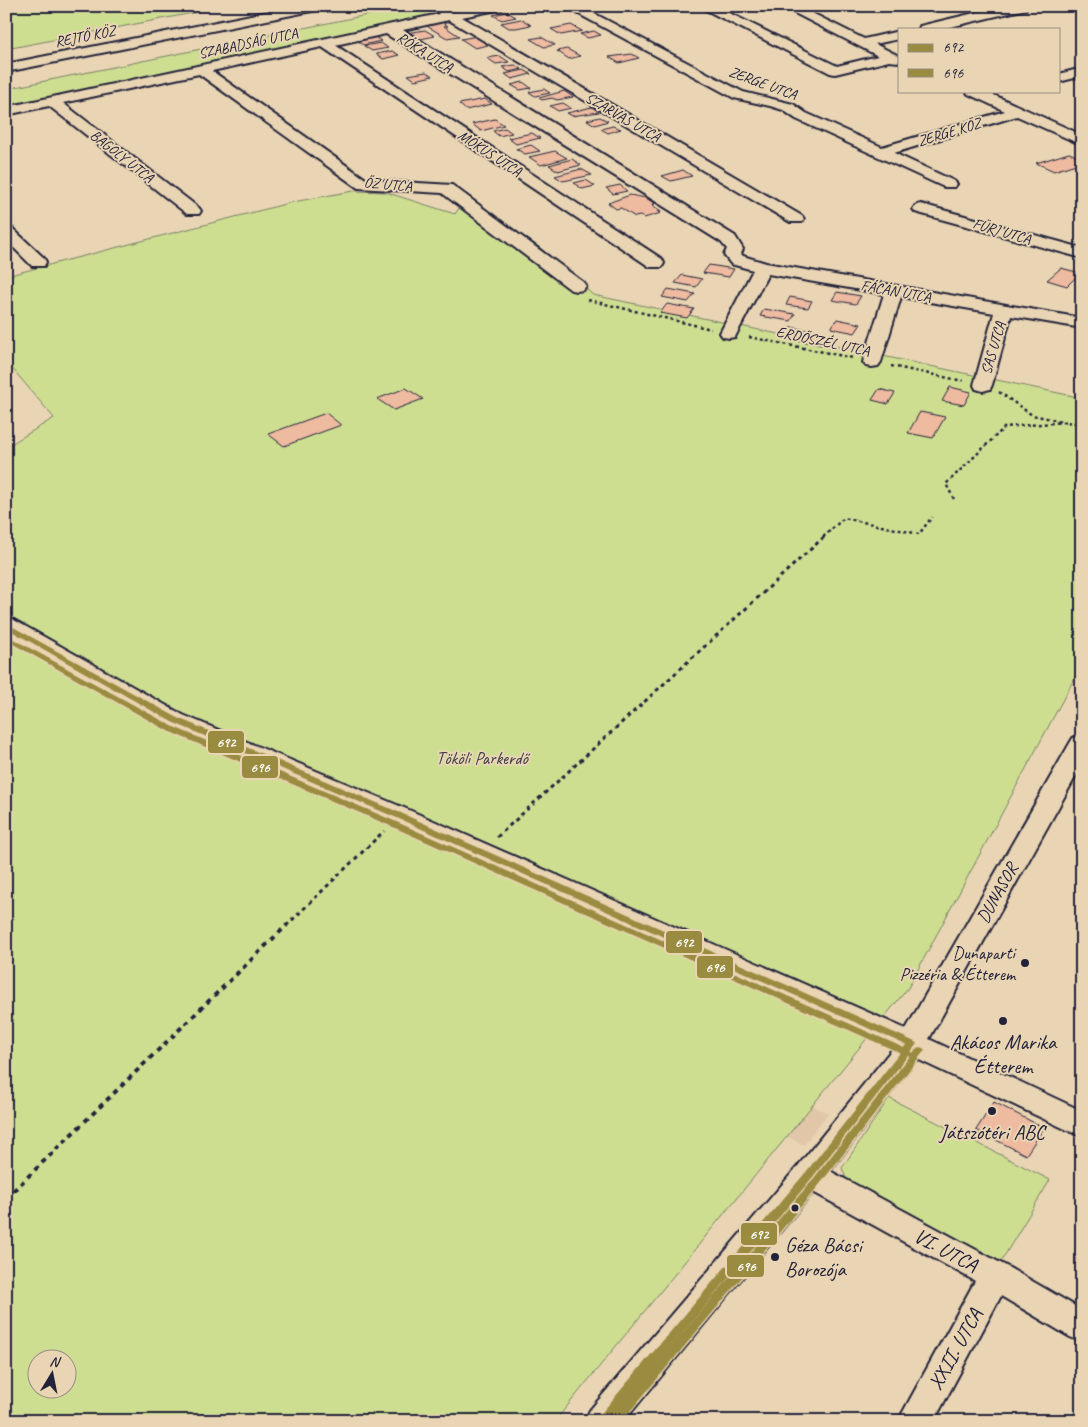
<svg xmlns="http://www.w3.org/2000/svg" width="1088" height="1427" viewBox="0 0 1088 1427" font-family="Caveat,sans-serif">
<style>
.built{fill:#e2c6a8}
.green{fill:#cede91;stroke:#788066;fill-rule:evenodd}
.building{fill:#eebaa0;stroke:#22223b}
.lines{fill:none;stroke-linecap:round;stroke-linejoin:round}
.minor-casing{stroke:#22223b;stroke-width:4}
.path-far2{stroke:#22223b;stroke-width:2.5;stroke-dasharray:3 3;stroke-linecap:butt}
.path-far1{stroke:#22223b;stroke-width:3;stroke-dasharray:4 4;stroke-linecap:butt}
.path{stroke:#22223b;stroke-width:4;stroke-dasharray:5 5;stroke-linecap:butt}
.minor{fill:#e9d5b3;fill-rule:evenodd}
.bus-1-casing{stroke:#e9d5b3;stroke-width:3}
.bus-2-casing{stroke:#e9d5b3;stroke-width:3}
.bus-1{fill:#998b3f;fill-rule:evenodd}
.bus-2{fill:#998b3f;fill-rule:evenodd}
.poi-dot{fill:#22223b;stroke:#e9d5b3;stroke-width:2}
.labels{text-anchor:middle;stroke-width:4;stroke-linejoin:round;paint-order:stroke}
.far-street-label{font-size:15px;fill:#22223b;stroke:#e9d5b3}
.park-label{font-size:18px;fill:#3c3e48;stroke:#e9d5b3}
.street-label{font-size:18px;fill:#22223b;stroke:#e9d5b3}
.poi-label{font-size:18px;fill:#22223b;stroke:#e9d5b3;text-anchor:end}
.near-poi-label{font-size:21px;fill:#22223b;stroke:#e9d5b3}
.near-street-label{font-size:21px;fill:#22223b;stroke:#e9d5b3}
.line-badge{stroke:#e9d5b3;stroke-width:2}
.badge-label{font-size:14px;text-anchor:middle;font-weight:bold;fill:#fff}
</style>
<rect width="100%" height="100%" fill="#e9d5b3"/>
<filter id="ink" filterUnits="userSpaceOnUse"><feTurbulence type="fractalNoise" baseFrequency=".02" numOctaves="2"/><feDisplacementMap in="SourceGraphic" scale="10" xChannelSelector="R" yChannelSelector="G"/><feConvolveMatrix kernelMatrix="1 2 1 2 8 2 1 2 1" color-interpolation-filters="sRGB"/></filter>
<g filter="url(#ink)">
<path class="built" d="M 802,1100 L 828,1113 L 804,1145 L 778,1132 Z"/>
<path class="green" d="M 22,6 L 229,6 L 6,49 L 6,9 Z
M 361,6 L 426,6 L 438,14 L 6,106 L 6,89 L 372,14 Z
M 353,191 L 385,192 L 455,214 L 465,200 L 538,246 L 593,295 L 1082,398 L 1082,664 L 908,988 L 555,1421 L 6,1421 L 6,447 L 54,418 L 6,361 L 6,276 L 293,202 ZM 38,1360 L 68,1360 L 68,1390 L 38,1390 Z
M 889,1098 L 1050,1180 L 1000,1263 L 847,1181 L 842,1168 Z"/>
<path class="building" d="M 537,6 L 552,6 L 559,10 L 548,13 Z
M 507,12 L 516,17 L 502,20 L 493,15 Z
M 521,19 L 531,25 L 516,28 L 509,28 L 501,23 Z
M 441,21 L 448,26 L 444,26 L 459,36 L 447,38 L 425,25 Z
M 571,25 L 582,31 L 561,35 L 551,29 Z
M 425,30 L 435,36 L 416,40 L 406,33 Z
M 594,31 L 601,35 L 588,38 L 580,34 Z
M 478,36 L 492,44 L 475,48 L 461,39 Z
M 375,37 L 381,41 L 363,45 L 357,40 Z
M 541,37 L 555,45 L 544,47 L 530,39 Z
M 381,43 L 388,48 L 372,51 L 364,46 Z
M 567,49 L 580,56 L 569,59 L 557,51 Z
M 392,51 L 399,55 L 383,59 L 376,54 Z
M 632,54 L 639,58 L 619,63 L 609,57 Z
M 500,56 L 509,62 L 496,64 L 487,58 Z
M 515,65 L 522,69 L 509,72 L 502,67 Z
M 524,70 L 531,74 L 512,79 L 505,74 Z
M 426,72 L 433,76 L 415,80 L 408,75 Z
M 523,82 L 531,88 L 520,90 L 511,85 Z
M 544,89 L 550,93 L 535,96 L 529,92 Z
M 564,91 L 573,97 L 557,100 L 552,98 L 542,100 L 539,98 Z
M 485,99 L 492,104 L 466,110 L 459,104 Z
M 563,103 L 571,108 L 558,111 L 550,106 Z
M 592,107 L 599,112 L 572,116 L 567,113 Z
M 600,117 L 608,121 L 595,125 L 587,120 Z
M 495,119 L 504,125 L 481,131 L 472,124 Z
M 613,126 L 621,129 L 608,133 L 601,129 Z
M 505,128 L 512,133 L 499,136 L 493,131 Z
M 532,133 L 540,138 L 516,144 L 508,138 Z
M 531,145 L 540,151 L 525,154 L 516,149 Z
M 555,151 L 567,158 L 541,165 L 529,157 Z
M 1069,153 L 1082,158 L 1082,162 L 1054,171 L 1036,163 Z
M 572,159 L 581,165 L 558,171 L 549,165 Z
M 581,169 L 592,175 L 563,181 L 555,176 Z
M 683,170 L 692,176 L 671,181 L 662,176 Z
M 586,180 L 595,186 L 582,189 L 574,183 Z
M 620,185 L 627,191 L 613,194 L 606,188 Z
M 630,195 L 646,198 L 655,204 L 652,205 L 661,211 L 658,211 L 661,213 L 644,218 L 640,216 L 635,217 L 621,208 L 616,209 L 608,203 Z
M 709,265 L 734,269 L 729,277 L 703,273 Z
M 1061,268 L 1080,273 L 1067,286 L 1047,280 Z
M 682,275 L 702,279 L 696,287 L 675,283 Z
M 668,289 L 695,294 L 688,302 L 662,297 Z
M 837,292 L 861,296 L 856,304 L 832,300 Z
M 790,297 L 812,301 L 808,308 L 786,305 Z
M 667,304 L 694,309 L 687,318 L 660,313 Z
M 764,309 L 795,314 L 791,321 L 760,316 Z
M 837,319 L 861,324 L 855,333 L 831,328 Z
M 791,327 L 828,334 L 821,345 L 783,337 Z
M 950,387 L 971,392 L 964,405 L 942,401 Z
M 406,388 L 423,399 L 394,410 L 377,399 Z
M 879,389 L 895,393 L 888,404 L 872,400 Z
M 920,412 L 945,417 L 933,438 L 908,433 Z
M 326,413 L 341,425 L 284,446 L 268,434 Z
M 994,1102 L 1044,1128 L 1026,1155 L 976,1130 Z"/>
<g class="lines">
<defs>
<path id="minor" d="M 296,6 L 323,6 L 317,10 L 6,72 L 6,64 Z
M 478,6 L 503,6 L 502,9 L 462,17 L 802,216 L 804,219 L 802,222 L 790,222 L 449,20 L 403,30 L 735,236 L 743,249 L 741,254 L 743,256 L 766,263 L 1082,318 L 1082,328 L 1011,316 L 992,385 L 990,389 L 983,391 L 976,389 L 974,385 L 994,313 L 901,297 L 881,362 L 878,366 L 872,367 L 866,366 L 863,362 L 884,294 L 768,274 L 735,337 L 729,338 L 723,337 L 720,333 L 753,270 L 731,264 L 724,255 L 727,249 L 721,242 L 386,34 L 335,45 L 662,259 L 664,263 L 662,267 L 650,267 L 322,47 L 212,71 L 367,180 L 452,185 L 583,282 L 586,286 L 583,290 L 577,291 L 571,290 L 442,193 L 358,188 L 199,74 L 63,103 L 199,208 L 201,211 L 199,214 L 187,214 L 49,106 L 6,115 L 6,107 L 439,14 L 438,12 L 439,9 L 444,8 L 453,12 Z
M 564,6 L 580,6 L 743,92 L 793,104 L 806,113 L 882,147 L 1005,111 L 968,94 L 966,91 L 985,91 L 1082,135 L 1082,145 L 1017,116 L 894,153 L 954,181 L 957,184 L 954,187 L 944,187 L 796,119 L 783,110 L 770,106 L 734,98 Z
M 698,6 L 715,6 L 837,66 L 878,56 L 781,6 L 798,6 L 864,39 L 899,31 L 899,39 L 875,44 L 899,56 L 899,62 L 889,61 L 835,74 L 830,73 Z
M 1004,6 L 1027,6 L 1026,9 L 942,29 L 919,29 L 920,26 Z
M 1082,68 L 1082,76 L 1059,82 L 1059,74 Z
M 921,204 L 1082,248 L 1082,258 L 915,212 L 913,209 L 915,206 Z
M 6,226 L 12,228 L 44,258 L 46,262 L 44,266 L 32,266 L 6,240 Z
M 6,618 L 14,620 L 183,715 L 409,810 L 906,1029 L 1070,743 L 1073,738 L 1082,735 L 1082,765 L 929,1039 L 1082,1111 L 1082,1137 L 917,1059 L 830,1171 L 1006,1266 L 1082,1310 L 1082,1342 L 1070,1337 L 1001,1296 L 934,1421 L 898,1421 L 975,1281 L 813,1192 L 624,1421 L 585,1421 L 590,1410 L 798,1166 L 893,1048 L 391,822 L 167,725 L 6,634 Z"/>
</defs>
<use href="#minor" class="minor-casing"/>
<path class="path-far2" d="M 588,300 L 711,329
M 749,337 L 853,358
M 891,366 L 963,381
M 999,392 L 1032,415 L 1066,422
M 954,499 L 946,484 L 1005,427 L 1066,422 L 1082,424
M 823,537 L 844,518 L 919,534 L 932,517"/>
<path class="path-far1" d="M 497,837 L 825,536
M 286,926 L 384,831"/>
<path class="path" d="M 6,1198 L 287,925"/>
<use href="#minor" class="minor"/>
<defs>
<path id="bus-1" d="M 6,623 L 178,718 L 403,814 L 915,1042 L 917,1044 L 812,1178 L 609,1421 L 597,1421 L 598,1417 L 806,1172 L 906,1045 L 397,818 L 172,722 L 6,628 Z"/>
<path id="bus-2" d="M 6,635 L 174,727 L 399,823 L 911,1051 L 913,1053 C 916,1049 918,1046 923,1048 L 925,1050 L 820,1184 L 622,1421 L 610,1421 L 611,1417 L 814,1178 L 910,1056 L 905,1055 L 393,827 L 168,731 L 6,640 Z"/>
</defs>
<use href="#bus-1" class="bus-1-casing"/>
<use href="#bus-2" class="bus-2-casing"/>
<use href="#bus-1" class="bus-1"/>
<use href="#bus-2" class="bus-2"/>
</g>
</g>
<g class="poi-dot">
<circle cx="1025" cy="963" r="5"/>
<circle cx="1003" cy="1021" r="5"/>
<circle cx="992" cy="1111" r="5"/>
<circle cx="795" cy="1208" r="4.5"/>
<circle cx="775" cy="1257" r="5"/>
</g>
<g class="labels">
<g class="far-street-label">
<text transform="translate(85 36) rotate(-11)" y="5">REJTŐ KÖZ</text>
<text transform="translate(248 43) rotate(-12)" y="5">SZABADSÁG UTCA</text>
<text transform="translate(425 52) rotate(32)" y="5">RÓKA UTCA</text>
<text transform="translate(763 83) rotate(20)" y="5">ZERGE UTCA</text>
<text transform="translate(623 117) rotate(30)" y="5">SZARVAS UTCA</text>
<text transform="translate(949 132) rotate(-17)" y="5">ZERGE KÖZ</text>
<text transform="translate(490 153) rotate(33)" y="5">MÓKUS UTCA</text>
<text transform="translate(122 156) rotate(38)" y="5">BAGOLY UTCA</text>
<text transform="translate(388 184) rotate(5)" y="5">ŐZ UTCA</text>
<text transform="translate(1002 231) rotate(16)" y="5">FÜRJ UTCA</text>
<text transform="translate(896 291) rotate(10)" y="5">FÁCÁN UTCA</text>
<text transform="translate(823 341) rotate(12)" y="5">ERDŐSZÉL UTCA</text>
<text transform="translate(993 348) rotate(-74)" y="5">SAS UTCA</text>
</g>
<g class="park-label">
<text x="482" y="764">Tököli Parkerdő</text>
</g>
<g class="street-label">
<text transform="translate(997 893) rotate(-61)" y="6">DUNASOR</text>
</g>
<g class="poi-label">
<text x="1015" y="959">Dunaparti<tspan x="1015" dy="21">Pizzéria &amp; Étterem</tspan></text>
</g>
<g class="near-poi-label">
<text x="1003" y="1049">Akácos Marika<tspan x="1003" dy="24">Étterem</tspan></text>
<text x="992" y="1139">Játszótéri ABC</text>
<text x="785" y="1252" text-anchor="start">Géza Bácsi<tspan x="785" dy="24">Borozója</tspan></text>
</g>
<g class="near-street-label">
<text transform="translate(946 1250) rotate(28)" y="7">VI. UTCA</text>
<text transform="translate(955 1349) rotate(-61)" y="7">XXII. UTCA</text>
</g>
</g>
<g class="line-badge">
<rect x="207" y="730" width="38" height="24" rx="5" fill="#998b3f"/>
<rect x="241" y="755" width="38" height="24" rx="5" fill="#998b3f"/>
<rect x="665" y="930" width="38" height="24" rx="5" fill="#998b3f"/>
<rect x="696" y="955" width="38" height="24" rx="5" fill="#998b3f"/>
<rect x="740" y="1222" width="38" height="24" rx="5" fill="#998b3f"/>
<rect x="726" y="1254" width="39" height="24" rx="5" fill="#998b3f"/>
</g>
<g class="badge-label">
<text x="226" y="747">692</text>
<text x="260" y="772">696</text>
<text x="684" y="947">692</text>
<text x="715" y="972">696</text>
<text x="759" y="1239">692</text>
<text x="746" y="1271">696</text>
</g>
<rect width="1088" height="1427" fill="none" stroke="#e9d5b3" stroke-width="25"/>
<rect x="12" y="12" width="1063" height="1402" fill="none" stroke="#22223b" stroke-width="2" filter="url(#ink)"/>
<rect x="898" y="28" width="162" height="65" fill="#e9d5b3" stroke="#998d83"/>
<rect x="908" y="44" width="25" height="8" fill="#998b3f" stroke="#998d83"/>
<text x="943" y="52" font-size="15" fill="#22223b">692</text>
<rect x="908" y="69" width="25" height="8" fill="#998b3f" stroke="#998d83"/>
<text x="943" y="78" font-size="15" fill="#22223b">696</text>
<g transform="translate(52 1374) rotate(10)"><circle r="24" fill="#e9d5b3" stroke="#998d83"/>
<path d="M0-4L9 19L0 12L-9 19Z" fill="#22223b"/>
<text y="-8" font-size="14" font-weight="bold" text-anchor="middle" fill="#22223b">N</text>
</g>
</svg>
